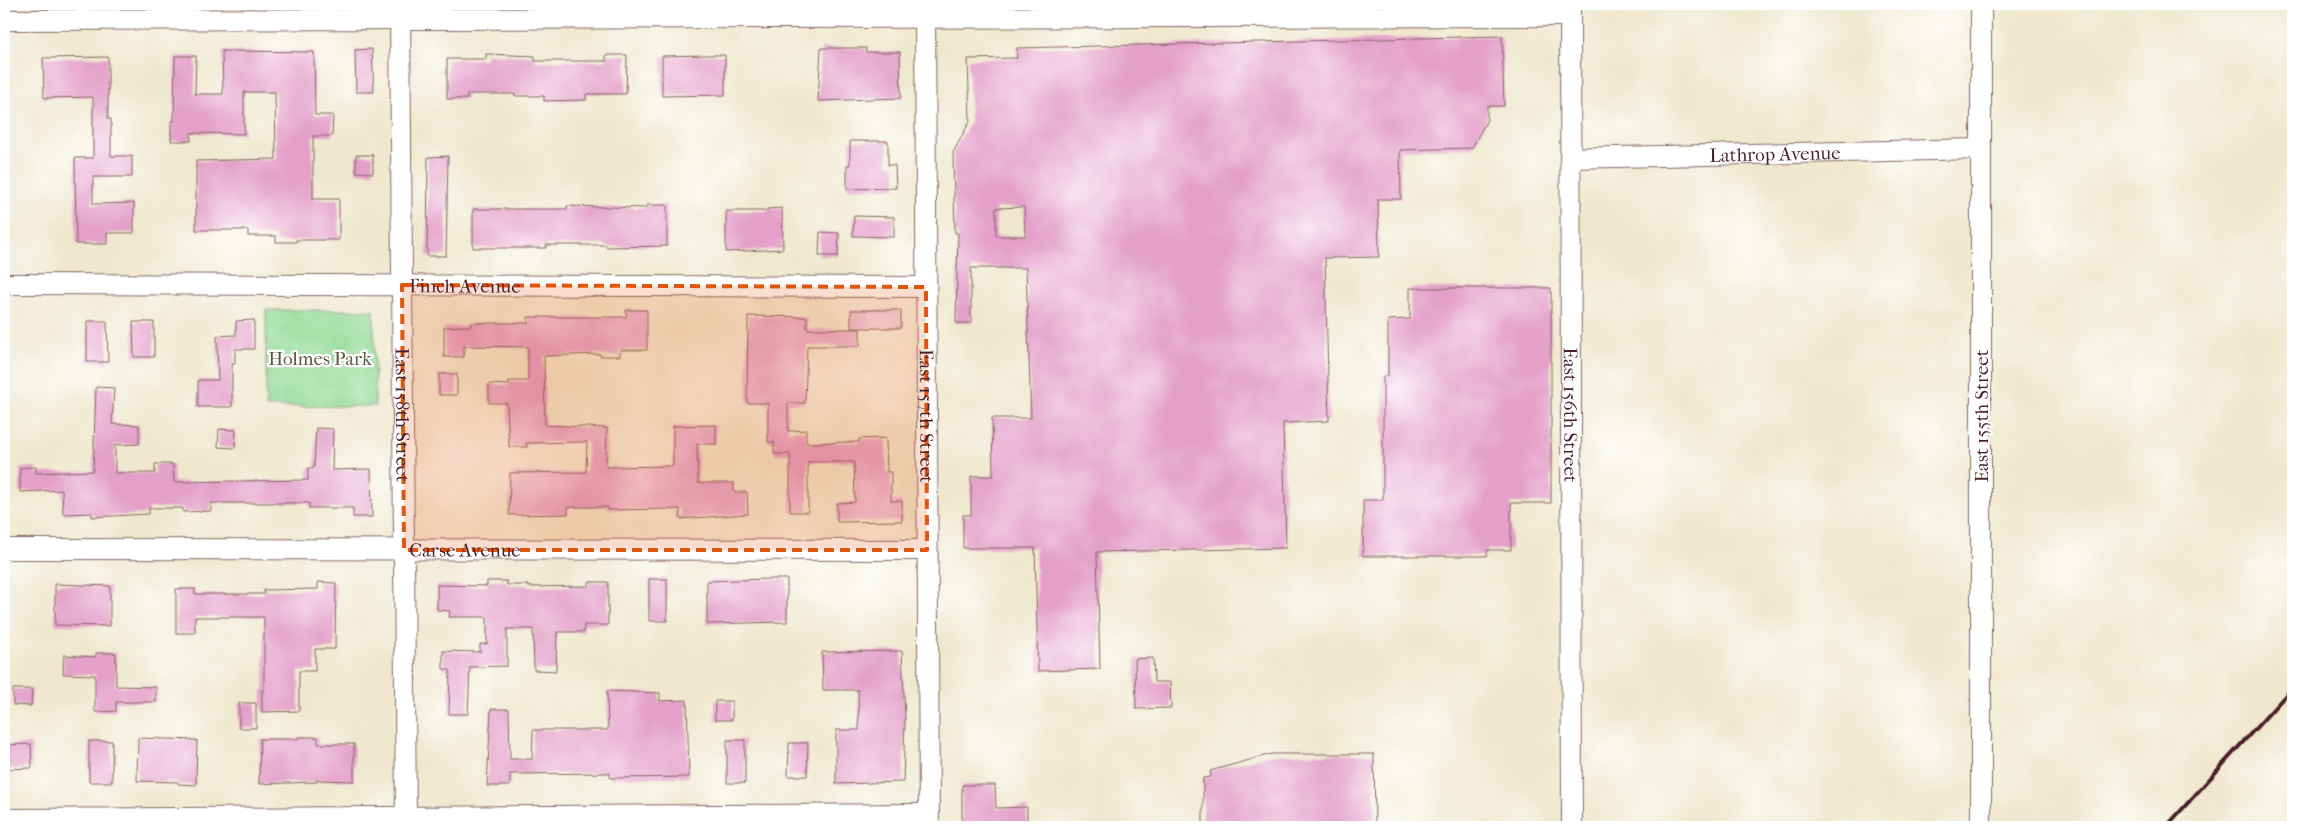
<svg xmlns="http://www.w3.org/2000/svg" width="2297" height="831" viewBox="0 0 2297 831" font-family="'IM FELL French Canon',serif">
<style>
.green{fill:#91d994;stroke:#6e7c60}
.building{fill:#e4a0c9;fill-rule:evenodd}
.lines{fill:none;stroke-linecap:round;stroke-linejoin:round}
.minor-casing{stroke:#846564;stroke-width:22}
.minor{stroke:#fff;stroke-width:20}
.rail{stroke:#4a1f2b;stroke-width:4}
.marked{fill:#e0560e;fill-opacity:0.2;stroke:#e0560e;stroke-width:4;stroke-dasharray:10 6;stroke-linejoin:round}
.labels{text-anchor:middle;stroke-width:4.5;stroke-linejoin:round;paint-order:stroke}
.street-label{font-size:19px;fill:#4a1f2b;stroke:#fff}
.park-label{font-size:19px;fill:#5f574a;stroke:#fff}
</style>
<rect width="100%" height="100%" fill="#fff"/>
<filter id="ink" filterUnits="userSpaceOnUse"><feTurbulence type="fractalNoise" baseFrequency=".02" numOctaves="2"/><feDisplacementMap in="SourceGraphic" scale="10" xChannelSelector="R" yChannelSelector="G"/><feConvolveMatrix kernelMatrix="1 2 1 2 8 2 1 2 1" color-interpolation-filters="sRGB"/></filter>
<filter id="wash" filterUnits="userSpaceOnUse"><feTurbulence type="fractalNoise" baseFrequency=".0096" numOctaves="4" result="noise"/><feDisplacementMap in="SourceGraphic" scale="20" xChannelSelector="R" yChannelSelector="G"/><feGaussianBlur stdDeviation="1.12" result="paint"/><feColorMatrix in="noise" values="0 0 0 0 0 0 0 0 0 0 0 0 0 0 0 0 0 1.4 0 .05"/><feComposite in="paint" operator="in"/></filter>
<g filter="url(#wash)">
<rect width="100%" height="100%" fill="#efe8ce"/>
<path class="green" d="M 266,310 L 374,310 L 375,406 L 266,407 Z"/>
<g id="blocks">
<path class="building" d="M 1502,36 L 1504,106 L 1487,106 L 1487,120 L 1472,148 L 1400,150 L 1401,199 L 1378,199 L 1379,257 L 1325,258 L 1329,421 L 1283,423 L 1286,548 L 1097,552 L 1100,669 L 1038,671 L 1035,548 L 963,548 L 963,515 L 971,515 L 971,476 L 993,476 L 992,418 L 1031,418 L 1026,268 L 971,268 L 971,323 L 956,323 L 958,233 L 955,233 L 953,153 L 970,121 L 968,59 L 1017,58 L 1017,48 ZM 1024,207 L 1025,236 L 996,236 L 996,208 Z
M 821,48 L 866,48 L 866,52 L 900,52 L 901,98 L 818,101 Z
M 372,49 L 374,92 L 356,92 L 355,50 Z
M 222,51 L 314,52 L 315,115 L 333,115 L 332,136 L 313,136 L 313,199 L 339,199 L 339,240 L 296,240 L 296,242 L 276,242 L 276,236 L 248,236 L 248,230 L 196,230 L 196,161 L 276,159 L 275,92 L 244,92 L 244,134 L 191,133 L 191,141 L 171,141 L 171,121 L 174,121 L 175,56 L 196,56 L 195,94 L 223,94 Z
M 486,54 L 535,56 L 535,61 L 606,61 L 606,55 L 627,55 L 626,94 L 586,94 L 586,100 L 544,101 L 544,96 L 515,96 L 515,94 L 467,94 L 467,99 L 447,99 L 447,59 L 486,59 Z
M 705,55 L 725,55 L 725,95 L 662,96 L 662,56 Z
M 108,57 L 108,119 L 111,119 L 111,156 L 132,156 L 132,177 L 93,177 L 93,204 L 134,203 L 134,233 L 107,233 L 107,244 L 76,244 L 75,158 L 93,158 L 93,97 L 44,98 L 43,58 Z
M 850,141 L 888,141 L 888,165 L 895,165 L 896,188 L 847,189 L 847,165 L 850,165 Z
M 356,155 L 373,155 L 373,173 L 356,172 Z
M 448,156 L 446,256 L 427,256 L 428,157 Z
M 646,205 L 667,205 L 667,246 L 606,247 L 606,245 L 546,245 L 546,248 L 473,248 L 473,209 L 567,209 L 567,206 L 646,208 Z
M 782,208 L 783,249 L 726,252 L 726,211 L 767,211 L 767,209 Z
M 854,216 L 894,217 L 894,237 L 853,236 Z
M 820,232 L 839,233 L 838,256 L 819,256 Z
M 1410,288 L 1551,288 L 1551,503 L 1511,503 L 1511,550 L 1487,550 L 1487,556 L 1363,556 L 1363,500 L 1383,500 L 1383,376 L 1388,376 L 1388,320 L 1410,319 Z
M 626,310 L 647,310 L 647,350 L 620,350 L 620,356 L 600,356 L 600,354 L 544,356 L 545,425 L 607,428 L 606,467 L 673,466 L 673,426 L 716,425 L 716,444 L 697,444 L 698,483 L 734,483 L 734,492 L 747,492 L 748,514 L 680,519 L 680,509 L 608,510 L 608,507 L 568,507 L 568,514 L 509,515 L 510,473 L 586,472 L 587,442 L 526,443 L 527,447 L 509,447 L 507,403 L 489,403 L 489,384 L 509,385 L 509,381 L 528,381 L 528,347 L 464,346 L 464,357 L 444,357 L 444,327 L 471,326 L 471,323 L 528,323 L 528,317 L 626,317 Z
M 851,310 L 901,310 L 901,328 L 851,328 Z
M 748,316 L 807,317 L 807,329 L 860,329 L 860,346 L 807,346 L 805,403 L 788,403 L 788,431 L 806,430 L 806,443 L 859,442 L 859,439 L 886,438 L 887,472 L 891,472 L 891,501 L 902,501 L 902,521 L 837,522 L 837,503 L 855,502 L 854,462 L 808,462 L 808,512 L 790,512 L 790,454 L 774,454 L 774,442 L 768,442 L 768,403 L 747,403 Z
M 254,320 L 254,349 L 235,349 L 235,364 L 232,364 L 232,407 L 198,407 L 198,380 L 218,380 L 217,336 L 236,335 L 236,321 Z
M 87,321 L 107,321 L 108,362 L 87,362 Z
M 133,322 L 154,322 L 154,357 L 134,357 Z
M 439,374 L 457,374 L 457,395 L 439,395 Z
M 96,387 L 114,388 L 112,424 L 139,425 L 139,444 L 115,445 L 115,473 L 155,473 L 155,464 L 173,464 L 174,482 L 308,480 L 308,468 L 314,468 L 316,428 L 333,429 L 332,470 L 371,469 L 372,517 L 353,517 L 353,508 L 309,508 L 309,503 L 211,503 L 211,511 L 183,512 L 183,508 L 149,508 L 149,514 L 92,517 L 92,513 L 63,514 L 62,490 L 20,492 L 20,468 L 36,467 L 36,473 L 93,471 Z
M 219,429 L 236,430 L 235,448 L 218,447 Z
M 649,579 L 667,579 L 667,621 L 649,621 Z
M 768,579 L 787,579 L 787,622 L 707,624 L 707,581 Z
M 487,581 L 507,581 L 507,585 L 528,585 L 528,587 L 589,586 L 589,582 L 608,582 L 608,625 L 584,625 L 584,632 L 557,632 L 556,671 L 534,670 L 533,629 L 507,629 L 507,666 L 470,667 L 468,714 L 449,714 L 450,670 L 443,669 L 443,651 L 480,652 L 480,644 L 487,644 L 487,617 L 449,617 L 450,611 L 437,610 L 437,585 L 487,586 Z
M 318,582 L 336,583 L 335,649 L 315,649 L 315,671 L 299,671 L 299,711 L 262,712 L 262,690 L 264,690 L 264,617 L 195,617 L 195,633 L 176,633 L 176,589 L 195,589 L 195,594 L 264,594 L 264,590 L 318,589 Z
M 55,584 L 110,586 L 110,626 L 55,625 Z
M 902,651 L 905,720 L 903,782 L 836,784 L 836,730 L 859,730 L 858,690 L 823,690 L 822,652 Z
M 96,653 L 116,653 L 116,686 L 156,687 L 156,702 L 116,702 L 116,711 L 95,712 L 95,675 L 63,674 L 64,655 L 96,657 Z
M 1153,658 L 1154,682 L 1170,682 L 1171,708 L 1136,709 L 1135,659 Z
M 13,689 L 32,689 L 31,706 L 13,705 Z
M 607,691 L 660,693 L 660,701 L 687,700 L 689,777 L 610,778 L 610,773 L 510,774 L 510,786 L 487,786 L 491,709 L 509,709 L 510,759 L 532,759 L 533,730 L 608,730 Z
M 715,701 L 732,701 L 732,720 L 715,720 Z
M 239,703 L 256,703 L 256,728 L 239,728 Z
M 298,737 L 318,737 L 318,744 L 354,744 L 354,781 L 317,780 L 317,782 L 259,784 L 260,739 L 298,739 Z
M 138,738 L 197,740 L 196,785 L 178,784 L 178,782 L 137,781 Z
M 727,740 L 745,740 L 745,783 L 727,783 Z
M 89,741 L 112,741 L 112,782 L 89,782 Z
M 789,743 L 808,743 L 807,776 L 788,776 Z
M 31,744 L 32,768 L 6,769 L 6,745 Z
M 1271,754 L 1374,754 L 1375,827 L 1203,827 L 1203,778 L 1211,777 L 1210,771 Z
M 962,785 L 995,785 L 996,808 L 1027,807 L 1027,827 L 962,827 Z"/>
</g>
</g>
<g filter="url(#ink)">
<use href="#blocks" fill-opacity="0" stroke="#846564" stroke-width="1"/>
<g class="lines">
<defs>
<g id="minor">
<path id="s1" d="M 400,4 L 406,827"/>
<path id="s2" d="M 1570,4 L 1572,827"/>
<path d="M 1981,4 L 1981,827"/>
<path id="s3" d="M 925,6 L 929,827"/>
<path d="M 4,20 L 1570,16"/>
<path id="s4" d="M 1570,158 L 1981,149"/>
<path id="s5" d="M 4,284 L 926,287"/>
<path id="s6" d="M 4,549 L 927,550"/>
<path d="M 4,819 L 929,814"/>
</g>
</defs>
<use href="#minor" class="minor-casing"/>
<use href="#minor" class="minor"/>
<path class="rail" d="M 2166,827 L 2293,687"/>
</g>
</g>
<path class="marked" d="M 402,285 L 926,287 L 927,550 L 404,550 Z"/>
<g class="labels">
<g class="street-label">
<text dy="7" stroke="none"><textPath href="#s4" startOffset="205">Lathrop Avenue</textPath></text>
<text dy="7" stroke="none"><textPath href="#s5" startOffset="461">Finch Avenue</textPath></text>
<text dy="7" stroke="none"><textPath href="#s2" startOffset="411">East 156th Street</textPath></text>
<text dy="7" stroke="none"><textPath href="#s1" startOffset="411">East 158th Street</textPath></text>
<text dy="7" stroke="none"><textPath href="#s3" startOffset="410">East 157th Street</textPath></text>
<text transform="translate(1981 416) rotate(-90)" y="7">East 155th Street</text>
<text dy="7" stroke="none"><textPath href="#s6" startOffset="461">Carse Avenue</textPath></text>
</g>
<g class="park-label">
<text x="320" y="365">Holmes Park</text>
</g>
</g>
<rect width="2297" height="831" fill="none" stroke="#fff" stroke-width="20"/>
</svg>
